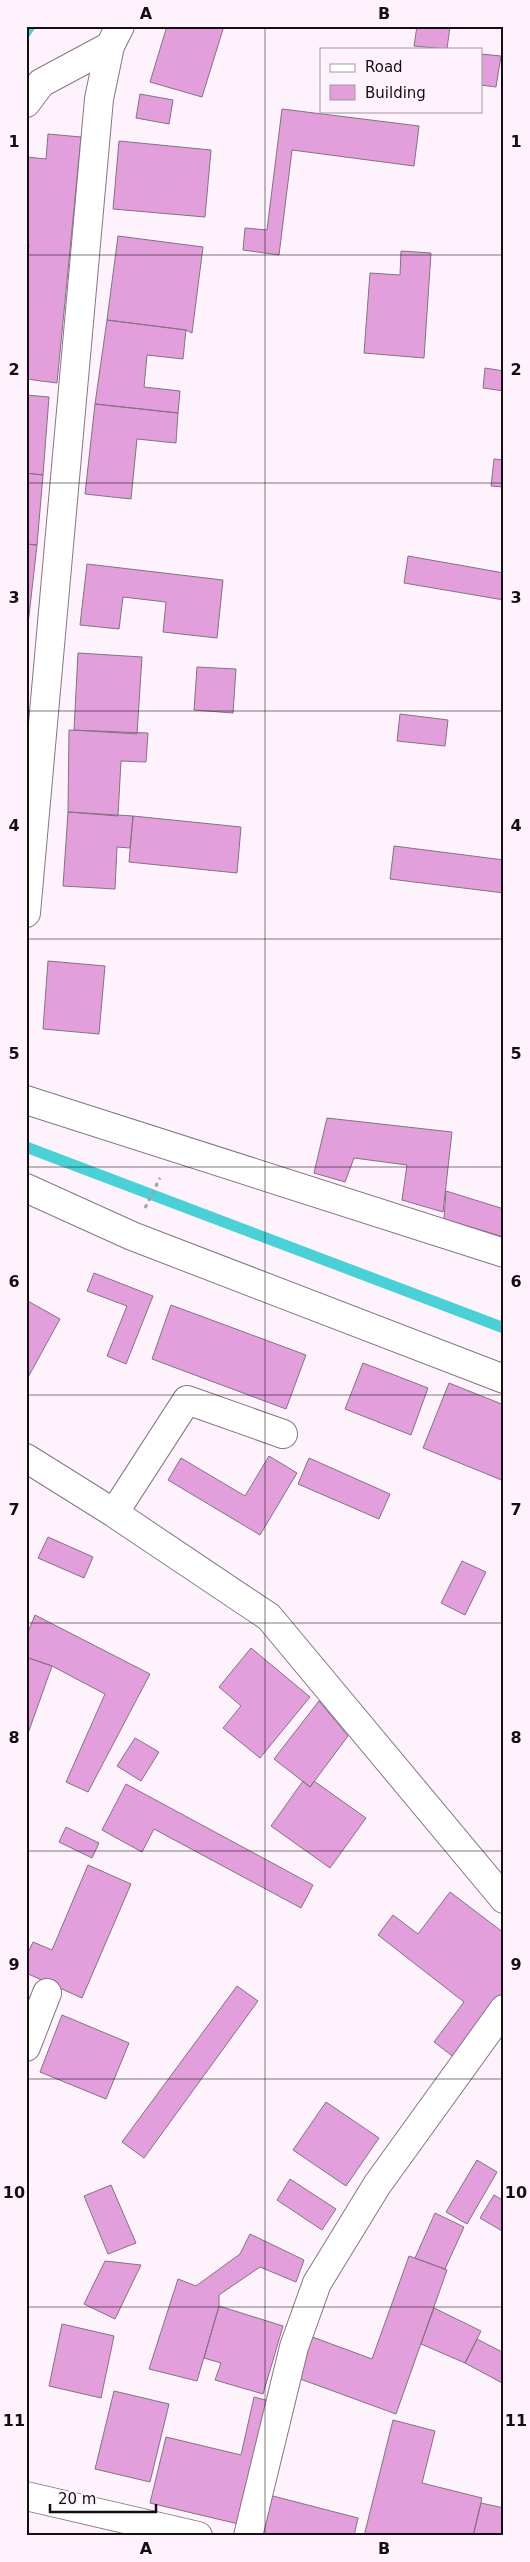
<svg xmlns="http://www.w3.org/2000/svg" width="530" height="2562" viewBox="0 0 530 2562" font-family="'DejaVu Sans',sans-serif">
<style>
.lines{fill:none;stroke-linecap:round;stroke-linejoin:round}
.stream{stroke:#4ad1d7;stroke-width:11}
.building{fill:#e39edc;stroke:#837281}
.minor-casing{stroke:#867584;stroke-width:30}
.path{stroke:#a69da5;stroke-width:3;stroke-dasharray:4 4;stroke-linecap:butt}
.minor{stroke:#fff;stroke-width:28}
.grid{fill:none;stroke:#140e13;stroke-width:1;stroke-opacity:0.55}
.neatline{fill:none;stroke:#140e13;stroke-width:2}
.grid-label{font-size:16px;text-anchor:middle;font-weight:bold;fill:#140e13}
</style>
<rect width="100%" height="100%" fill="#fef3fd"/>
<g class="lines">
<path class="stream" d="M 26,32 L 30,26
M 26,1147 L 504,1328"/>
</g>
<path class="building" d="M 167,26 L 224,26 L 202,97 L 150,82 Z
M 417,26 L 450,26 L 447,49 L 414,46 Z
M 481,54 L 501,56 L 496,87 L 481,85 Z
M 140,94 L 173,100 L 169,124 L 136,118 Z
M 282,109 L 419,126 L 414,166 L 292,150 L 279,255 L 243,250 L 245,228 L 267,230 Z
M 48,134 L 81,137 L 57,383 L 26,379 L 26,270 L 29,244 L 26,244 L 26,168 L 27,157 L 46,159 Z
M 119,141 L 211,150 L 205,217 L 113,209 Z
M 118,236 L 203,247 L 192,333 L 186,330 L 107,320 Z
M 401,251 L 431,253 L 424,358 L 364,353 L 370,273 L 400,275 Z
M 107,320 L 186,330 L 183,359 L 147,355 L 144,387 L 180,391 L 178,413 L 95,404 Z
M 485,368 L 504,371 L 504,391 L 483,388 Z
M 26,395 L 49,397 L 43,475 L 26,473 Z
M 95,404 L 178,413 L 176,443 L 137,439 L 131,499 L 85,494 Z
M 494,459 L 504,460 L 504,487 L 491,486 Z
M 26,473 L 43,475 L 37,545 L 26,544 Z
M 26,544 L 37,545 L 26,642 Z
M 408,556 L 504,573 L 504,600 L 404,583 Z
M 87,564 L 223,580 L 217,638 L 163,632 L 166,602 L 123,597 L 119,629 L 80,625 Z
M 78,653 L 142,657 L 137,734 L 74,730 Z
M 197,667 L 236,669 L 233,713 L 194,710 Z
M 400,714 L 448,720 L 445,746 L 397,741 Z
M 69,730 L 148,733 L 146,762 L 121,761 L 118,816 L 68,812 Z
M 68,812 L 133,816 L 130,848 L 117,847 L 115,889 L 63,886 Z
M 133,816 L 241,827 L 237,873 L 129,862 Z
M 394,846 L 504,860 L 504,893 L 390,879 Z
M 48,961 L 105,966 L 99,1034 L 43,1029 Z
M 327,1118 L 452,1132 L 443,1212 L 402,1200 L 407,1165 L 354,1158 L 345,1182 L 314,1173 Z
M 446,1191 L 504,1209 L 504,1237 L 444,1219 Z
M 94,1273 L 153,1296 L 126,1364 L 107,1356 L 127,1306 L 87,1291 Z
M 26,1300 L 60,1319 L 26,1381 Z
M 171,1305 L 306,1355 L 286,1409 L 152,1359 Z
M 363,1363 L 428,1388 L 411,1435 L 345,1409 Z
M 449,1383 L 504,1405 L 504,1481 L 423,1448 Z
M 269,1456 L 297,1473 L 260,1535 L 168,1480 L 181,1458 L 245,1496 Z
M 309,1458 L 390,1494 L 379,1519 L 298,1484 Z
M 48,1537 L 93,1557 L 84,1578 L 38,1558 Z
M 462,1561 L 486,1572 L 465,1615 L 441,1603 Z
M 35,1615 L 150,1674 L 88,1792 L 66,1782 L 105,1694 L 52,1666 L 26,1657 L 26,1637 Z
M 251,1648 L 310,1697 L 260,1758 L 223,1728 L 241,1706 L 219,1687 Z
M 26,1657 L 52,1666 L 26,1739 Z
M 319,1701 L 348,1736 L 310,1787 L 274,1759 Z
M 135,1738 L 159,1752 L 141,1781 L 117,1766 Z
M 303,1781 L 310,1787 L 314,1781 L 366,1818 L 330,1868 L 271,1826 Z
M 126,1784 L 313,1885 L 301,1908 L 154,1829 L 142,1852 L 102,1830 Z
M 66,1827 L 99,1843 L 92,1858 L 59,1842 Z
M 88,1865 L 131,1884 L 82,1998 L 26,1973 L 26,1957 L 33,1942 L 52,1950 Z
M 450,1892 L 504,1933 L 504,1993 L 455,2058 L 434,2042 L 464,2002 L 378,1935 L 393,1915 L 418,1934 Z
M 237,1986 L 258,2001 L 144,2158 L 122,2142 Z
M 62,2015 L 129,2043 L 106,2099 L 40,2072 Z
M 326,2102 L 379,2138 L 346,2186 L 293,2150 Z
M 477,2160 L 497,2172 L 467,2224 L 446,2212 Z
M 290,2179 L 336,2209 L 322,2230 L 277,2200 Z
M 111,2185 L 136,2243 L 108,2254 L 84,2196 Z
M 494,2195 L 504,2201 L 504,2232 L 480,2218 Z
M 435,2213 L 464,2227 L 445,2269 L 415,2258 Z
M 250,2234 L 304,2260 L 296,2282 L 260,2267 L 219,2295 L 219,2306 L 197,2381 L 149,2369 L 178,2279 L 196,2286 L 240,2254 Z
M 409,2256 L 447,2270 L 396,2414 L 292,2376 L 307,2335 L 372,2359 Z
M 105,2261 L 141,2265 L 115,2319 L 84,2304 Z
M 219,2306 L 283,2326 L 263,2394 L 215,2380 L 221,2363 L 204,2358 Z
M 434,2308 L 481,2331 L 465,2363 L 421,2344 Z
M 62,2324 L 114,2336 L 101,2398 L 49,2386 Z
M 477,2339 L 504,2353 L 504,2384 L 465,2363 Z
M 114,2391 L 169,2404 L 150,2482 L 95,2469 Z
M 254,2397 L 277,2403 L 247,2526 L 150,2503 L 166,2437 L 241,2455 Z
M 393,2420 L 435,2431 L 422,2483 L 482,2498 L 473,2536 L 364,2536 Z
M 269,2495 L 358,2518 L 354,2536 L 270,2536 L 260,2533 Z
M 481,2503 L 504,2508 L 504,2536 L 473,2536 Z"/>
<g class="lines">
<defs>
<path id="minor" d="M 26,103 L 41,83 L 110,46
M 26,913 L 99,99 L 110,46 L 120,26
M 26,1100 L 504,1253
M 26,1188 L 132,1236 L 504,1379
M 26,1458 L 114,1513 L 269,1617 L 504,1899
M 114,1513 L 187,1400 L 283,1434
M 26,2047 L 47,1993
M 26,2496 L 198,2536
M 248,2536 L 294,2347 L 317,2283 L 377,2185 L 504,2009"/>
</defs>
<use href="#minor" class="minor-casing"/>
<path class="path" d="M 145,1208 L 160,1178"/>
<use href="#minor" class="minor"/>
</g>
<path class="grid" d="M 265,26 L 265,2536M 26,255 L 504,255M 26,483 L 504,483M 26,711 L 504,711M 26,939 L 504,939M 26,1167 L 504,1167M 26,1395 L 504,1395M 26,1623 L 504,1623M 26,1851 L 504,1851M 26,2079 L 504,2079M 26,2307 L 504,2307"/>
<rect width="530" height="2562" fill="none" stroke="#fef3fd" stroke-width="55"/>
<rect x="320" y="48" width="162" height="65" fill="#fef3fd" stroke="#a0979f"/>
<rect x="330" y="64" width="25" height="8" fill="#ffffff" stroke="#a0979f"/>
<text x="365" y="72" font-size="15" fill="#140e13">Road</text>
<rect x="330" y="85" width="25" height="15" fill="#e39edc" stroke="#a0979f"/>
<text x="365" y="98" font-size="15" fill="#140e13">Building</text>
<path d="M50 2504v8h106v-8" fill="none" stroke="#140e13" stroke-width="2.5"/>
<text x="58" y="2504" font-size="15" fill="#140e13" stroke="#fef3fd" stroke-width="4" paint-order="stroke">20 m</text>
<rect x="28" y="28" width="474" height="2506" class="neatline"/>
<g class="grid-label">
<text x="146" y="19">A</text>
<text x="384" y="19">B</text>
<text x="14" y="147">1</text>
<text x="516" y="147">1</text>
<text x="14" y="375">2</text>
<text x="516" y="375">2</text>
<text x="14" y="603">3</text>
<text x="516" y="603">3</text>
<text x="14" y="831">4</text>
<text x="516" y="831">4</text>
<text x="14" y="1059">5</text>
<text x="516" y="1059">5</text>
<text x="14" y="1287">6</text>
<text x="516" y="1287">6</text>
<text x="14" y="1515">7</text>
<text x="516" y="1515">7</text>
<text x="14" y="1743">8</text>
<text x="516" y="1743">8</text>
<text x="14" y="1970">9</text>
<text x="516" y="1970">9</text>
<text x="14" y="2198">10</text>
<text x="516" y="2198">10</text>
<text x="14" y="2426">11</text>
<text x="516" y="2426">11</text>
<text x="146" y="2554">A</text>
<text x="384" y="2554">B</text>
</g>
</svg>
